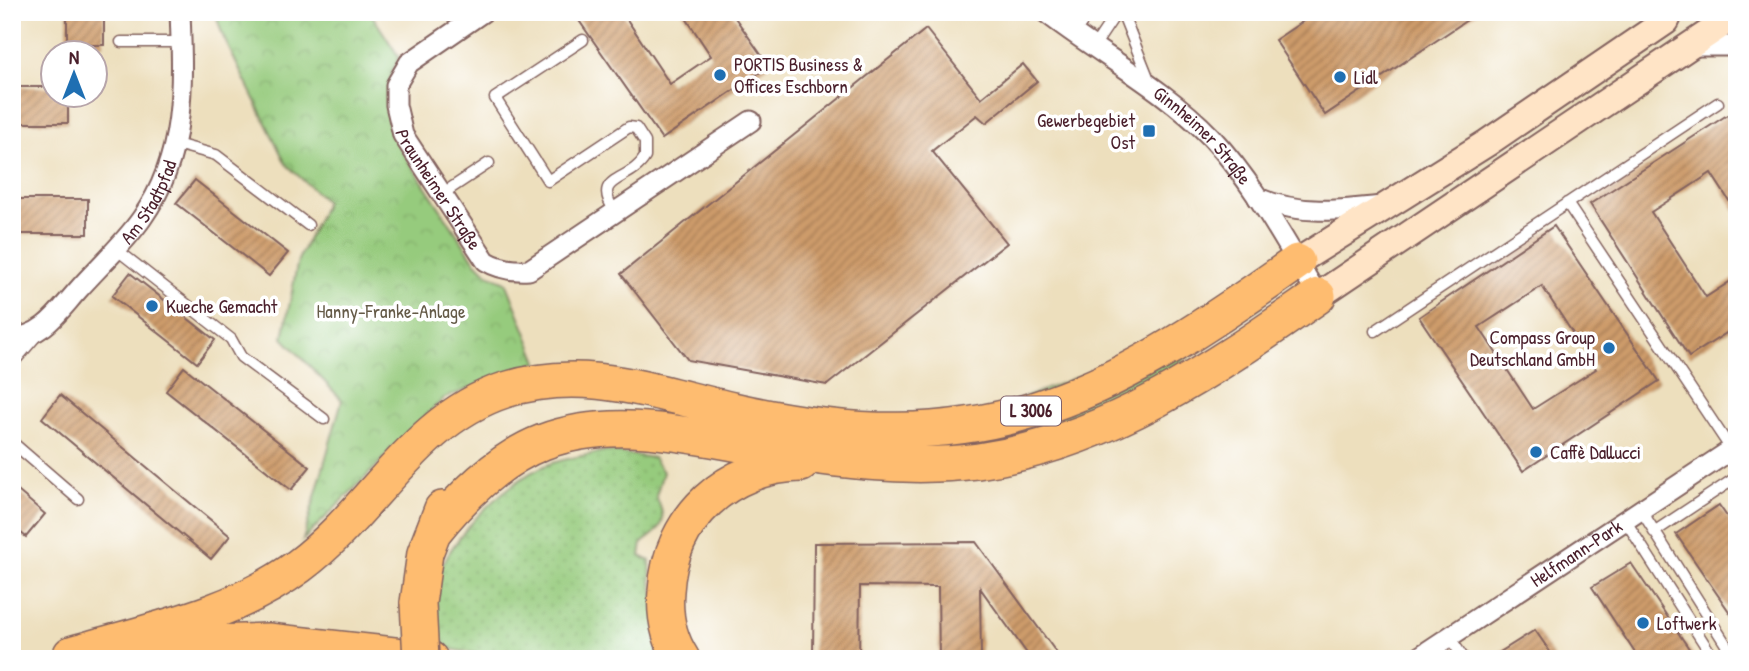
<svg xmlns="http://www.w3.org/2000/svg" width="1749" height="671" viewBox="0 0 1749 671" font-family="'Patrick Hand',sans-serif">
<style>
.grass{fill:url(#grass-dots);stroke:#707554;stroke-width:2}
.park{fill:url(#park-crowns);stroke:#707554;stroke-width:2}
.building{fill:url(#building-hatch);fill-rule:evenodd}
.lines{fill:none;stroke-linecap:round;stroke-linejoin:round}
.lane-casing{stroke:#83625e;stroke-width:13}
.street-casing{stroke:#83625e;stroke-width:23}
.secondary-casing{stroke:#83625e;stroke-width:30}
.highway-casing{stroke:#83625e;stroke-width:38}
.lane{stroke:#fff;stroke-width:10}
.street{stroke:#fff;stroke-width:19}
.secondary{stroke:#ffe4c6;stroke-width:26}
.highway{stroke:#febc70;stroke-width:35}
.highway-bridge-casing{stroke:#83625e;stroke-width:38;stroke-linecap:butt}
.highway-bridge{stroke:#febc70;stroke-width:35}
.poi-dot{fill:#1f6fb2;stroke:#fff;stroke-width:2.5}
.labels{text-anchor:middle;stroke-width:7;stroke-linejoin:round;paint-order:stroke}
.shield{fill:#fff;stroke:#80626b;stroke-width:2}
.shield-label{font-size:18px;font-weight:bold;fill:#4a1f2b}
.poi-label{font-size:19px;fill:#4a1f2b;stroke:#fff;text-anchor:start}
.street-label{font-size:19px;fill:#4a1f2b;stroke:#fff}
.park-label{font-size:19px;fill:#655b48;stroke:#fff}
</style>
<defs>
<pattern id="grass-dots" width="8" height="8" patternUnits="userSpaceOnUse" patternTransform="scale(1.75)"><rect width="8" height="8" fill="#96cb7d"/><path d="M2 2h.1M6 6h.1" fill="none" stroke="#83ae6c" stroke-width="1.8" stroke-linecap="round"/></pattern>
<pattern id="park-crowns" width="20" height="18" patternUnits="userSpaceOnUse" patternTransform="scale(1.75)"><rect width="20" height="18" fill="#96cb7d"/><path d="M2 6a3 3 0 1 1 6 0M12 15a3 3 0 1 1 6 0" fill="none" stroke="#83ae6c"/></pattern>
<pattern id="building-hatch" width="6" height="6" patternUnits="userSpaceOnUse" patternTransform="scale(1.75)"><rect width="6" height="6" fill="#cd9b6a"/><path d="M-1 1l2-2M0 6l6-6M5 7l2-2" fill="none" stroke="#a87e57"/></pattern>
</defs>
<rect width="100%" height="100%" fill="#fff"/>
<filter id="ink" filterUnits="userSpaceOnUse"><feTurbulence type="fractalNoise" baseFrequency=".0143" numOctaves="2"/><feDisplacementMap in="SourceGraphic" scale="14" xChannelSelector="R" yChannelSelector="G"/><feConvolveMatrix kernelMatrix="1 2 1 2 8 2 1 2 1" color-interpolation-filters="sRGB"/></filter>
<filter id="wash" filterUnits="userSpaceOnUse"><feTurbulence type="fractalNoise" baseFrequency=".00686" numOctaves="4" result="noise"/><feDisplacementMap in="SourceGraphic" scale="28" xChannelSelector="R" yChannelSelector="G"/><feGaussianBlur stdDeviation="1.57" result="paint"/><feColorMatrix in="noise" values="0 0 0 0 0 0 0 0 0 0 0 0 0 0 0 0 0 1.4 0 .05"/><feComposite in="paint" operator="in"/></filter>
<g filter="url(#wash)">
<rect width="100%" height="100%" fill="#eddfbd"/>
<path class="grass" d="M 1264,305 L 1173,367 L 1027,439 L 958,452 L 896,447 Z
M 605,451 L 653,458 L 663,472 L 656,496 C 668,522 664,527 642,543 L 640,556 L 650,561 L 651,582 L 669,659 L 522,659 L 511,654 L 507,659 L 438,647 C 437,630 433,611 434,594 C 436,548 507,480 547,465 C 565,458 586,456 605,451 Z"/>
<path class="park" d="M 215,12 L 370,12 L 399,57 C 385,86 380,106 393,137 L 474,260 L 488,274 L 506,282 L 538,362 L 444,398 L 303,540 L 342,400 L 283,338 L 298,260 L 326,202 L 286,164 L 223,36 Z"/>
<g id="blocks">
<path class="building" d="M 67,12 L 104,12 L 104,45 L 67,45 Z
M 573,12 L 622,12 L 670,84 L 711,56 L 682,12 L 731,12 L 769,66 L 662,139 Z
M 1317,12 L 1479,12 L 1325,115 L 1275,40 Z
M 926,29 L 981,98 L 1023,64 L 1037,81 L 986,123 L 977,115 L 932,151 L 1007,243 L 827,385 L 688,360 L 621,274 Z
M 12,87 L 52,87 L 52,94 L 68,94 L 68,123 L 12,123 Z
M 1727,115 L 1737,129 L 1737,213 L 1711,173 L 1651,212 L 1706,297 L 1737,277 L 1737,326 L 1689,357 L 1590,204 Z
M 195,180 L 288,253 L 269,276 L 176,203 Z
M 12,199 L 88,199 L 88,234 L 12,234 Z
M 1554,226 L 1659,381 L 1523,471 L 1419,317 ZM 1542,286 L 1596,369 L 1533,409 L 1479,327 Z
M 130,273 L 215,340 L 197,363 L 112,296 Z
M 184,367 L 310,467 L 291,490 L 166,391 Z
M 60,395 L 230,536 L 211,559 L 42,418 Z
M 12,486 L 45,514 L 26,537 L 12,525 Z
M 1719,505 L 1737,531 L 1737,623 L 1676,534 Z
M 976,542 L 1061,659 L 1031,659 L 980,588 L 981,659 L 939,659 L 938,587 L 860,586 L 859,659 L 813,659 L 814,543 Z
M 1631,563 L 1696,659 L 1639,659 L 1592,587 Z
M 1535,630 L 1555,659 L 1489,659 Z"/>
</g>
</g>
<g filter="url(#ink)">
<use href="#blocks" fill-opacity="0" stroke="#83625e" stroke-width="2"/>
<g class="lines">
<defs>
<path id="lane" d="M 1122,12 L 1150,82
M 1073,34 L 1090,12
M 583,40 L 495,98 L 548,181 L 629,127 L 636,128 L 645,142 L 645,157 C 630,183 589,175 616,213
M 121,42 L 181,42
M 1093,48 L 1117,12
M 176,144 L 216,155 L 308,225
M 442,194 L 489,163
M 1567,203 L 1731,449
M 116,249 L 231,339 L 241,357 L 324,419
M 1375,331 L 1718,103
M 12,364 L 37,335
M 12,442 L 78,499
M 1641,510 L 1735,659
M 1625,520 L 1714,659
M 1654,532 L 1737,477
M 1449,636 L 1464,659"/>
<g id="street">
<path id="s1" d="M 483,12 L 409,63 L 396,85 L 396,105 L 403,135 L 486,261 C 499,269 514,271 529,270 L 751,121"/>
<path id="s2" d="M 1045,12 C 1099,54 1164,88 1211,137 C 1255,184 1285,242 1318,296"/>
<path d="M 1690,46 L 1737,46"/>
<path d="M 1258,198 C 1299,215 1338,211 1382,206"/>
<path id="s3" d="M 12,338 C 43,337 59,311 78,290 C 99,266 124,244 142,218 C 186,156 183,85 180,12"/>
<path id="s4" d="M 1416,659 L 1737,446"/>
</g>
<path id="secondary" d="M 1297,262 L 1487,143 L 1666,21 L 1670,12
M 1318,296 L 1737,14"/>
<path id="highway" d="M 434,531 C 463,495 499,459 543,442 C 615,415 690,436 763,448 C 834,460 906,470 978,461 C 1107,443 1213,369 1318,296
M 418,603 L 425,553 L 442,509
M 155,645 L 268,641 L 430,659
M 71,654 C 149,631 233,615 299,566 C 372,512 414,419 505,390 C 585,365 655,393 733,410 C 980,466 1099,403 1297,262
M 682,659 C 669,639 664,615 666,591 C 670,518 728,465 801,464"/>
</defs>
<use href="#lane" class="lane-casing"/>
<use href="#street" class="street-casing"/>
<use href="#secondary" class="secondary-casing"/>
<use href="#highway" class="highway-casing"/>
<use href="#lane" class="lane"/>
<use href="#street" class="street"/>
<use href="#secondary" class="secondary"/>
<use href="#highway" class="highway"/>
<defs>
<path id="highway-bridge" d="M 418,603 L 421,659"/>
</defs>
<use href="#highway-bridge" class="highway-bridge-casing"/>
<use href="#highway-bridge" class="highway-bridge"/>
</g>
</g>
<g class="poi-dot">
<circle cx="720" cy="75" r="7"/>
<circle cx="1340" cy="77" r="7"/>
<rect x="1142" y="124" width="14" height="14" rx="3.5"/>
<circle cx="152" cy="306" r="7"/>
<circle cx="1609" cy="348" r="7"/>
<circle cx="1536" cy="452" r="7"/>
<circle cx="1643" cy="623" r="7"/>
</g>
<g class="labels">
<rect class="shield" x="1001" y="396.5" width="60" height="29" rx="5"/>
<g class="shield-label">
<text x="1031" y="417">L 3006</text>
</g>
<g class="poi-label">
<text x="734" y="71">PORTIS Business &amp;<tspan x="734" dy="22">Offices Eschborn</tspan></text>
<text x="1354" y="84">Lidl</text>
<text x="1135" y="127" text-anchor="end">Gewerbegebiet<tspan x="1135" dy="22">Ost</tspan></text>
<text x="166" y="313">Kueche Gemacht</text>
<text x="1595" y="344" text-anchor="end">Compass Group<tspan x="1595" dy="22">Deutschland GmbH</tspan></text>
<text x="1550" y="459">Caffè Dallucci</text>
<text x="1657" y="630">Loftwerk</text>
</g>
<g class="street-label">
<text dy="7" stroke="none"><textPath href="#s2" startOffset="201">Ginnheimer Straße</textPath></text>
<text dy="7" stroke="none"><textPath href="#s1" startOffset="231">Praunheimer Straße</textPath></text>
<text dy="7" stroke="none"><textPath href="#s3" startOffset="198">Am Stadtpfad</textPath></text>
<text dy="7" stroke="none"><textPath href="#s4" startOffset="192">Helfmann-Park</textPath></text>
</g>
<g class="park-label">
<text x="391" y="318">Hanny-Franke-Anlage</text>
</g>
</g>
<rect width="1749" height="671" fill="none" stroke="#fff" stroke-width="42"/>
<g transform="translate(74 74)"><circle r="33" fill="#ffffff" stroke="#b7a5aa" stroke-width="2"/>
<path d="M0-5L12 26L0 18L-12 26Z" fill="#1f6fb2"/>
<text y="-10" font-size="19" font-weight="bold" text-anchor="middle" fill="#4a1f2b">N</text>
</g>
</svg>
